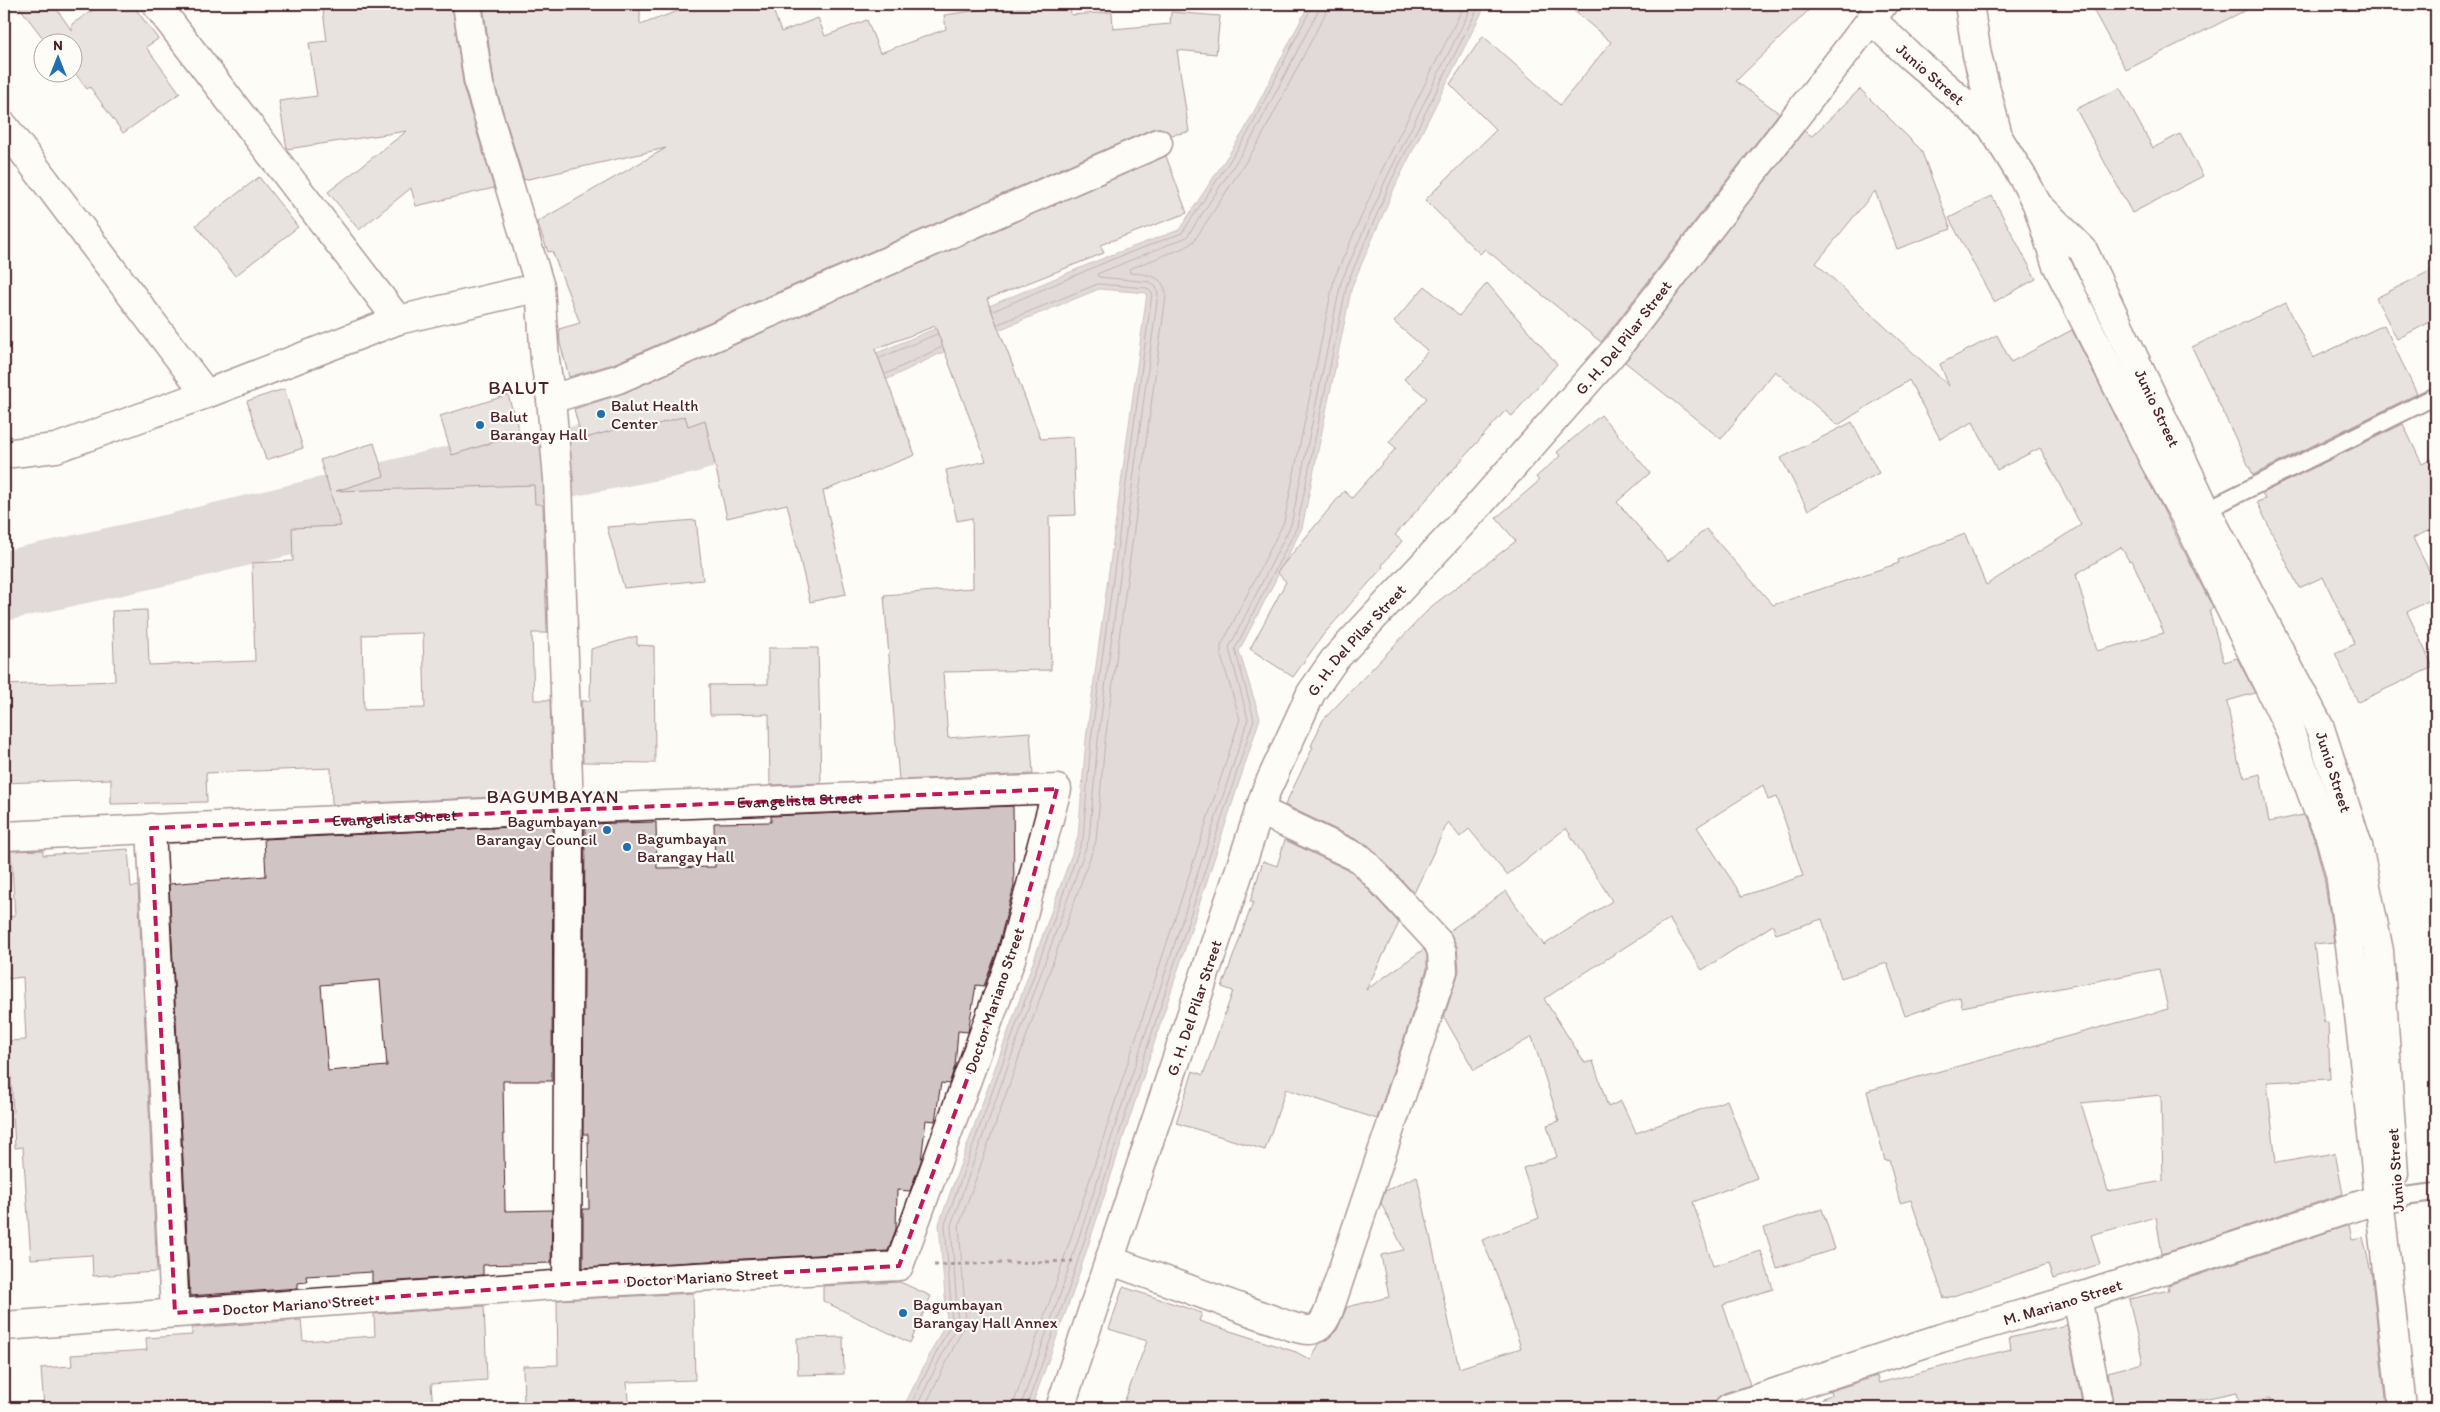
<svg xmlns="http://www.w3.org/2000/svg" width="2440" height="1412" viewBox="0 0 2440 1412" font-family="Itim,sans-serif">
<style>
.water{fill:#c0b1b1;stroke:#91777b}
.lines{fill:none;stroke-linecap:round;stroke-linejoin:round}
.shore{stroke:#795961;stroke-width:1}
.river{stroke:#c0b1b1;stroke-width:69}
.building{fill:#d0c5c4;stroke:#4a1f2b;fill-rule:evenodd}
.lane-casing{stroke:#4a1f2b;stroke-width:20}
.street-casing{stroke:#4a1f2b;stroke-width:31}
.secondary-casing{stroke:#4a1f2b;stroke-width:31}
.path{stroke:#4a1f2b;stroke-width:3;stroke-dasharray:4 4;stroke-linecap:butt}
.lane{stroke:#fdfcf7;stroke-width:16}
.street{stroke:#fdfcf7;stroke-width:28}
.secondary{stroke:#fdfcf7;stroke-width:28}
.marked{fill:none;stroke:#c2185b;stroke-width:4;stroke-dasharray:10 6;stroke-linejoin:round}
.poi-dot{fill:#1f6fb2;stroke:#fdfcf7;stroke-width:2}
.labels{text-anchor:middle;stroke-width:4.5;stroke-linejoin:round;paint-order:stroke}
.street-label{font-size:16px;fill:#4a1f2b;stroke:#fdfcf7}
.poi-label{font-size:16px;fill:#4a1f2b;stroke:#fdfcf7;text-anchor:start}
.quarter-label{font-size:19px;letter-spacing:1px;fill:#4a1f2b;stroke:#fdfcf7}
</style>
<rect width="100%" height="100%" fill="#fdfcf7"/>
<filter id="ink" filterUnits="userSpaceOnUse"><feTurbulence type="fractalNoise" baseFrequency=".02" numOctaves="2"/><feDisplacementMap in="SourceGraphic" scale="10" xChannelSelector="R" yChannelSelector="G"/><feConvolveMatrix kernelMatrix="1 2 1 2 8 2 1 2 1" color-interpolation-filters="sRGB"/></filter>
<g filter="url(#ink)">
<path class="water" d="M 1309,4 L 1486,4 L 1397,182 L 1352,286 L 1302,528 L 1239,651 L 1260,718 L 1073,1292 L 1031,1408 L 903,1408 L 947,1320 L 939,1224 L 1078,837 L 1086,739 L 1147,293 L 1099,289 L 937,355 L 804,420 L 793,388 L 1111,255 L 1179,230 L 1244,131 Z"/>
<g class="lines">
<path class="shore" d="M 993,311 L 1113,259 L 1182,233 L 1248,133 L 1313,4
M 880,358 L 937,334
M 886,374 L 942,347
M 909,1408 L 952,1321 L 945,1224 L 1083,838 L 1091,740 L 1152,293 L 1147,288 L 1098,284 L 998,324
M 916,1408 L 958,1322 L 951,1225 L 1089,839 L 1098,740 L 1158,294 L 1156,287 L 1150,282 L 1099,277 L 1097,274 L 1187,237 L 1253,136 L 1318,11 L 1319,4
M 924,1408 L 966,1322 L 959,1226 L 1096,841 L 1105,741 L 1166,296 C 1165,275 1147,274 1130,273 L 1129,269 L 1186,247 L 1194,241 L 1260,140 L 1325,14 L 1327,4
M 1012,1408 L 1055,1286 L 1240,719 L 1221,656 L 1221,646 L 1284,522 L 1334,279 L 1380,174 L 1465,4
M 1020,1408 L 1062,1289 L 1248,719 L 1229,648 L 1291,525 L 1341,282 L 1387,177 L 1473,4
M 1026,1408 L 1068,1291 L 1254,719 L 1235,649 L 1297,527 L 1347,284 L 1392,179 L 1480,4"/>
<path class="river" d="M 4,586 L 171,549 L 478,474 L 517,472 L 684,440 L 799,407"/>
</g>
<path class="building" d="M 17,4 L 53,4 L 72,31 L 72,24 L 102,4 L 132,4 L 158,39 L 146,47 L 180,93 L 123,133 L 90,87 L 87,89 L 72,69 L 72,42 L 46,42 Z
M 322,4 L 452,4 L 464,90 L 494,188 L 416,206 L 411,188 L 359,230 L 328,192 L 407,131 L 287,149 L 279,101 L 317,96 L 309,43 L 327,41 Z
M 483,4 L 640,4 L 640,25 L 697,4 L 771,4 L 781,32 L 818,18 L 825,36 L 867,20 L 880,53 L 946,29 L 944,15 L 1001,7 L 1070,4 L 1071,15 L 1112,12 L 1113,29 L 1170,24 L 1171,12 L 1220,16 L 1216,54 L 1177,50 L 1189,132 L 1171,135 L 1160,128 L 1152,129 L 613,364 L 569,377 L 560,343 L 559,329 L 580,323 L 552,251 L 548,252 L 537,222 L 666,148 L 524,180 L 494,82 Z
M 1566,4 L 1815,4 L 1736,81 L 1779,113 L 1601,342 L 1485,249 L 1480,254 L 1425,200 L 1496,130 L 1450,84 L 1483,36 L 1560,105 L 1611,42 Z
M 2090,4 L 2258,4 L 2126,70 Z
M 2120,88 L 2153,148 L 2180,134 L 2203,176 L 2132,213 L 2076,109 Z
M 1860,89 L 1921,150 L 1951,229 L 1897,249 L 1875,191 L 1816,263 L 1949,386 L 1940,364 L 1997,335 L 2011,362 L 2072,330 L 2211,604 L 2213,608 L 2209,610 L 2224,662 L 2237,658 L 2255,693 L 2227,701 L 2238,761 L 2245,778 L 2260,774 L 2269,822 L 2303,815 L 2314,838 L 2324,877 L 2334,942 L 2314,944 L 2324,1022 L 2328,1022 L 2330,1079 L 2267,1082 L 2276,1163 L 2335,1153 L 2343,1194 L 2162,1254 L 2156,1217 L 2091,1235 L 2100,1264 L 2053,1279 L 2048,1264 L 1944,1299 L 1911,1200 L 1900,1203 L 1889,1160 L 1885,1161 L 1867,1091 L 2168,1009 L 2159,969 L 1962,1007 L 1960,997 L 1905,1016 L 1887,963 L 1841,978 L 1822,919 L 1776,934 L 1773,925 L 1702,970 L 1669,919 L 1544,999 L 1585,1063 L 1593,1061 L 1608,1107 L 1621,1101 L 1636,1133 L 1727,1100 L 1757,1178 L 1693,1202 L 1713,1266 L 1761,1251 L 1773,1289 L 1723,1305 L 1750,1385 L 1724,1393 L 1717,1398 L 1714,1408 L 1122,1408 L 1147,1341 L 1109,1329 L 1123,1287 L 1202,1313 L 1199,1321 L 1296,1352 L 1311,1360 L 1319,1344 L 1329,1338 L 1337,1330 L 1347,1307 L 1389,1297 L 1381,1255 L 1404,1250 L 1381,1203 L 1385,1191 L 1417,1176 L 1459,1368 L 1521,1348 L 1497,1275 L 1482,1240 L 1539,1218 L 1523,1168 L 1557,1157 L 1547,1125 L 1559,1121 L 1532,1037 L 1474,1070 L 1444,1017 L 1459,971 L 1457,946 L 1449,931 L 1506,891 L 1544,945 L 1612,901 L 1566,828 L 1507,875 L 1469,829 L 1460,837 L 1448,822 L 1414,893 L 1368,845 L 1285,805 L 1313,747 L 1311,746 L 1323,720 L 1432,606 L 1516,541 L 1496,518 L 1539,481 L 1536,477 L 1560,456 L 1557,452 L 1601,415 L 1650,473 L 1617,502 L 1668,561 L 1706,529 L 1773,605 L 1899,563 L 1898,560 L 1965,534 L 1986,585 L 2081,525 L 2040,448 L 1997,470 L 1973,422 L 1940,439 L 1909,380 L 1838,425 L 1775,371 L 1721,439 L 1625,362 L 1804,131 L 1812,136 ZM 2121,547 L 2129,561 L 2132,560 L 2164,633 L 2097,651 L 2076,574 ZM 1763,785 L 1768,800 L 1777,797 L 1803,876 L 1742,896 L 1697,827 ZM 2161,1095 L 2163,1181 L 2108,1191 L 2081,1103 Z
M 1166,156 L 1187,213 L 1100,245 L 1104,253 L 987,299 L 1041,439 L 1073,437 L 1076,515 L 1049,516 L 1051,670 L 943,672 L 948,738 L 1030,732 L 1033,774 L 899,780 L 884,595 L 973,588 L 972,518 L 957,521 L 946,470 L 986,461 L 935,326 L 875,349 L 915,455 L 823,491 L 846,594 L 810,602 L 787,504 L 727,518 L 705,420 L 688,426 L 685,416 L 638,430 L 636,424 L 582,439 L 574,409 L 624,393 Z
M 259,177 L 298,227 L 235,276 L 196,225 Z
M 1992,196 L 2036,279 L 1994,302 L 1949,218 Z
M 2436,268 L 2436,319 L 2397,339 L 2376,298 Z
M 1487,283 L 1557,364 L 1512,416 L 1505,411 L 1395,535 L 1402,541 L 1382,565 L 1383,567 L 1323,635 L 1293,677 L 1250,649 L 1286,582 L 1277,572 L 1344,491 L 1352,498 L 1396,448 L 1389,442 L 1427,398 L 1404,379 L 1428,351 L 1394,322 L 1425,286 L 1459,316 Z
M 2286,303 L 2313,358 L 2384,325 L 2417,394 L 2253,475 L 2192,347 Z
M 284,389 L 303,448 L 266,460 L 247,401 Z
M 508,395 L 520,434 L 452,455 L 440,416 Z
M 1852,422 L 1879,473 L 1808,510 L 1781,458 Z
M 2403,424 L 2422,464 L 2436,457 L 2436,527 L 2413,538 L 2436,585 L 2436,597 L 2407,612 L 2433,667 L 2358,702 L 2335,653 L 2355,644 L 2323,577 L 2299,588 L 2257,502 L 2265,499 L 2262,493 Z
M 374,443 L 384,476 L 336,491 L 534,485 L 535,504 L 542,504 L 543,507 L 547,633 L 532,633 L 534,700 L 550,700 L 553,794 L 332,805 L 331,768 L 206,773 L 207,802 L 111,804 L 111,779 L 4,783 L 4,685 L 115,681 L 112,611 L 147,610 L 149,665 L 255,661 L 252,563 L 293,561 L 292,528 L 341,526 L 320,460 ZM 423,633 L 425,708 L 364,710 L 362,635 Z
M 696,520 L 703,580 L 624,588 L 607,527 Z
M 637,636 L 637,645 L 654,646 L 655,763 L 583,762 L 581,701 L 590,701 L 591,649 Z
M 768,648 L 818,648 L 821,783 L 770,785 L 769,714 L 710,715 L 709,685 L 768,684 Z
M 1013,806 L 1014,886 L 996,954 L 984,986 L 976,985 L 968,1032 L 958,1031 L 955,1066 L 949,1084 L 941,1083 L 935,1121 L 926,1120 L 921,1161 L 910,1191 L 897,1190 L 896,1229 L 888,1251 L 583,1268 L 583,1209 L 589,1209 L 588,1134 L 583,1134 L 585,824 L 656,822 L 657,868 L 715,867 L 714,823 L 771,822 L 771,816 Z
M 553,825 L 552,1081 L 503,1081 L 505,1211 L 552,1210 L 551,1263 L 483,1265 L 483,1275 L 372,1283 L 372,1272 L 306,1276 L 307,1282 L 298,1283 L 298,1288 L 190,1296 L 169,884 L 266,876 L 264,839 ZM 380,980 L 387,1066 L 328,1071 L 321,985 Z
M 1285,840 L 1352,872 L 1399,923 L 1366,990 L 1424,949 L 1427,955 L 1427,969 L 1377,1119 L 1286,1089 L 1265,1150 L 1176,1123 L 1193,1071 L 1203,1075 L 1233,991 L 1222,987 L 1253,902 L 1250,902 L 1263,861 L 1277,866 Z
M 128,849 L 131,887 L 138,886 L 157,1272 L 93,1276 L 92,1255 L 31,1259 L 23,1147 L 15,1148 L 9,1041 L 26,1040 L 23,977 L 7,979 L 4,917 L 15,916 L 11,851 L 43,850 L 43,855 Z
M 1822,1209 L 1835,1249 L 1777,1268 L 1764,1228 Z
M 2349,1225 L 2352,1239 L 2363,1237 L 2372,1277 L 2386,1408 L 2270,1408 L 2270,1399 L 2239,1404 L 2237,1392 L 2160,1408 L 2114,1408 L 2108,1372 L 2143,1363 L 2129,1299 L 2169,1290 L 2168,1285 Z
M 900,1282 L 931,1296 L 910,1343 L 823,1301 L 823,1286 Z
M 693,1293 L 695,1380 L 627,1382 L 628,1401 L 559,1402 L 559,1405 L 524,1406 L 523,1366 L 558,1365 L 557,1300 Z
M 484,1306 L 487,1380 L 431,1384 L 433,1408 L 44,1408 L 41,1368 L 72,1366 L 71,1355 L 147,1350 L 146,1338 L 192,1335 L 192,1328 L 301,1320 L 303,1341 L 375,1336 L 374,1314 Z
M 2067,1325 L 2083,1408 L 1823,1408 L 1822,1398 L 1831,1395 L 1830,1391 L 1877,1376 L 1879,1383 L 2011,1349 L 2009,1338 Z
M 843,1337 L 844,1374 L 798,1375 L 797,1338 Z"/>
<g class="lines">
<defs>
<path id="lane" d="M 2200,513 L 2436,396
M 2396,1197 L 2436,1192"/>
<g id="street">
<path d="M 156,4 L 398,320"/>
<path d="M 467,4 L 479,85 L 540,287 L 545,360 L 551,399 L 558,479 L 569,809 L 567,1284"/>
<path d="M 4,126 L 206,394"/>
<path d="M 551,399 L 618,379 L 1158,143"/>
<path d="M 4,454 L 56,448 L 206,394 L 398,320 L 540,287"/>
<path d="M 151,828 L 175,1313"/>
<path id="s1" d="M 4,836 L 569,809 L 1057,789 L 1011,959 L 899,1266 L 567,1284 L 4,1326"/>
<path d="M 1109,1260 L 1287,1325 C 1307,1331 1318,1336 1328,1313 L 1443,971 L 1442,952 L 1438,942 L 1361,859 L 1259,810"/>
<path d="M 2077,1298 L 2099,1408"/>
</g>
<g id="secondary">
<path d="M 1969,4 L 1977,55 L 1997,132"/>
<path id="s2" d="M 1871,19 L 1911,57 L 1991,126 L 2025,181 L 2037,204 L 2056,263 L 2155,462 L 2187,520 L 2289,728 L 2317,808 L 2329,833 L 2340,874 L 2357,996 L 2402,1408"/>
<path id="s3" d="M 2041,208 L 2083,250 L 2206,510 L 2320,728 L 2358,846 L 2379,951 L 2394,1174"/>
<path id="s4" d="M 1060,1408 L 1266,791 L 1311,693 L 1334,660 L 1478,506 L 1616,349 L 1883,4"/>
<path id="s5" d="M 1729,1408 L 1941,1338 L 2077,1298 L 2379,1199 L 2396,1197"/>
</g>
</defs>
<use href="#lane" class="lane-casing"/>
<use href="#street" class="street-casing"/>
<use href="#secondary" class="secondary-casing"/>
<path class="path" d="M 934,1265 L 1073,1261"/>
<use href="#lane" class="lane"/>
<use href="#street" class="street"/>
<use href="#secondary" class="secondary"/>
</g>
</g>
<path d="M0 0H2440V1412H0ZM 1057,789 L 1011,959 L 899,1266 L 567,1284 L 175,1313 L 151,828 Z" fill="#fdfcf7" fill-opacity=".55" fill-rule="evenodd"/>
<path class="marked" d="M 1057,789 L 1011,959 L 899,1266 L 567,1284 L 175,1313 L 151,828 Z"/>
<g class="poi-dot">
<circle cx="601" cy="414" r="5"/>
<circle cx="480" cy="425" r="5"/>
<circle cx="607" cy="830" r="5"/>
<circle cx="627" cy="847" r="5"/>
<circle cx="903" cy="1313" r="5"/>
</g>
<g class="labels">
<g class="street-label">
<text dy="6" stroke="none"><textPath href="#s2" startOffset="81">Junio Street</textPath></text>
<text dy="6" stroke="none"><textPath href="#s4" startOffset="1232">G. H. Del Pilar Street</textPath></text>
<text dy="6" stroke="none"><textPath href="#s3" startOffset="234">Junio Street</textPath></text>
<text dy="6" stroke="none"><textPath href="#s4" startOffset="828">G. H. Del Pilar Street</textPath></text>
<text dy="6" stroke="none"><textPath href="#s3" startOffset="639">Junio Street</textPath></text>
<text dy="6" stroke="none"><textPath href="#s1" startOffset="796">Evangelista Street</textPath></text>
<text dy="6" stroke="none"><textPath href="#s1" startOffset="391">Evangelista Street</textPath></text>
<text transform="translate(994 1000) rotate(-71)" y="6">Doctor Mariano Street</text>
<text dy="6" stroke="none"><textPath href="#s4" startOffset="422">G. H. Del Pilar Street</textPath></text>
<text transform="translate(2395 1170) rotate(-94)" y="6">Junio Street</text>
<text transform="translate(702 1277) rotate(-3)" y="6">Doctor Mariano Street</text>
<text dy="6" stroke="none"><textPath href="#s5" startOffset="350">M. Mariano Street</textPath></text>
<text transform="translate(298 1304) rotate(-4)" y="6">Doctor Mariano Street</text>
</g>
<g class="poi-label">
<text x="611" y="411">Balut Health<tspan x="611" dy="18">Center</tspan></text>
<text x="490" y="422">Balut<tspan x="490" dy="18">Barangay Hall</tspan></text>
<text x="597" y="827" text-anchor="end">Bagumbayan<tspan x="597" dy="18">Barangay Council</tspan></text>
<text x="637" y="844">Bagumbayan<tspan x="637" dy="18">Barangay Hall</tspan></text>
<text x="913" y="1310">Bagumbayan<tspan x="913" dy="18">Barangay Hall Annex</tspan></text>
</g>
<g class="quarter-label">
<text x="519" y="394">BALUT</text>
<text x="553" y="803">BAGUMBAYAN</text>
</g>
</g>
<rect width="2440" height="1412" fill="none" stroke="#fdfcf7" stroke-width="20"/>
<rect x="10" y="10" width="2420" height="1392" fill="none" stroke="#4a1f2b" stroke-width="2" filter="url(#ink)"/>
<g transform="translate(58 58)"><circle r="24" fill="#fdfcf7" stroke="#b5a4a5"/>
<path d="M0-4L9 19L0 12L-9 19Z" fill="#1f6fb2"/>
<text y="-8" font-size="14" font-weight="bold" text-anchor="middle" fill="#4a1f2b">N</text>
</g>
</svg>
